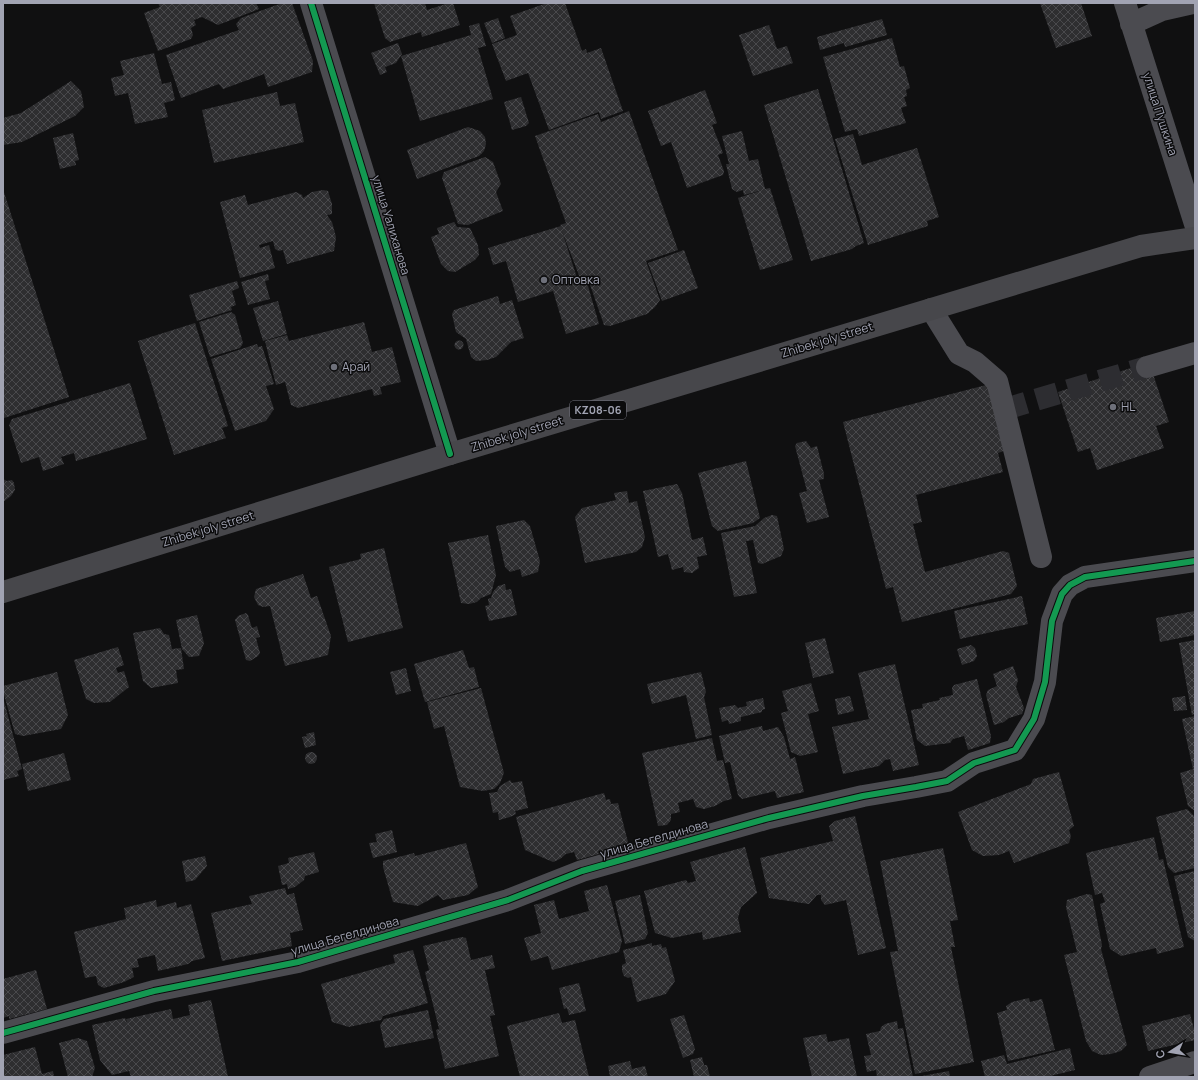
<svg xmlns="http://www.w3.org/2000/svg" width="1198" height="1080" viewBox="0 0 1198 1080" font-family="Manrope,sans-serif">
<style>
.building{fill:url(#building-cross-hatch)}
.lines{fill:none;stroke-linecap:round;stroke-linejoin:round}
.minor-tunnel{stroke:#2d2d31;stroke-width:22;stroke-dasharray:22 11;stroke-linecap:butt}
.minor{stroke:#4b4b50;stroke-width:22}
.highway{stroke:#47474b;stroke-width:22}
.cycleway-casing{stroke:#0b0b0c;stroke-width:8}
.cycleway{stroke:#139951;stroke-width:6}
.poi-dot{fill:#6e707a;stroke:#0b0b0c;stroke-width:1.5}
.labels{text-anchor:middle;stroke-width:3;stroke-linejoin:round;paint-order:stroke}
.shield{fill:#0b0b0c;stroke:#747580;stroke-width:1}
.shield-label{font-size:11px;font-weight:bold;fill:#a1a3b2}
.street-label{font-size:12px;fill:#a1a3b2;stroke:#0b0b0c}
.poi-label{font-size:12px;fill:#a1a3b2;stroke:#0b0b0c;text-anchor:start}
</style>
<defs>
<pattern id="building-cross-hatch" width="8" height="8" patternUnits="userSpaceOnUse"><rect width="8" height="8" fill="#2e2e30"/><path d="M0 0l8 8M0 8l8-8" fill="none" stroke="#49494c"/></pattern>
</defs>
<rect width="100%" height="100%" fill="#101011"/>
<path class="building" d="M 158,3 L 256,3 L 259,9 L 218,25 L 202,17 L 194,20 L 196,25 L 191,28 L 193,35 L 191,39 L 158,51 L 144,13 L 160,7 Z
M 282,3 L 292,3 L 313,61 L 312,72 L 268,87 L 264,74 L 223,89 L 219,84 L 181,98 L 166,55 L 239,30 L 236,24 L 241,18 Z
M 374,3 L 425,3 L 427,10 L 449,3 L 453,3 L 460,25 L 422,37 L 421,32 L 390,42 L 385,38 Z
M 547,3 L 565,3 L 582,51 L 586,49 L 587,53 L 601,48 L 623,111 L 601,119 L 599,112 L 549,130 L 528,73 L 506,81 L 492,44 L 517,35 L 510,16 Z
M 1040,3 L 1081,3 L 1092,36 L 1056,48 Z
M 498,18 L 505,38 L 492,43 L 484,23 Z
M 882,19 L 887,35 L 845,47 L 844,43 L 820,50 L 817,37 Z
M 479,23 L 486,46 L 478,48 L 493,99 L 420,121 L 401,56 L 471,35 L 469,26 Z
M 769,25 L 777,49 L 787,46 L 793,63 L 753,76 L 739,35 Z
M 892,38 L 900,67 L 904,66 L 910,88 L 906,90 L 907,96 L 904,97 L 907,106 L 901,108 L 906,123 L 859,136 L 857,129 L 845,132 L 823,57 Z
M 398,43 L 402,54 L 396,63 L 385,67 L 387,72 L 380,75 L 371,53 Z
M 154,53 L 162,84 L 171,82 L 175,100 L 164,103 L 168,117 L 135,124 L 128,93 L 115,96 L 111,78 L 124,75 L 120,61 Z
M 71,81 L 81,91 L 84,107 L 75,116 L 22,142 L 3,145 L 3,118 L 21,113 Z
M 818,89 L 864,243 L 856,246 L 852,249 L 811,261 L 764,105 Z
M 705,90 L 717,123 L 712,125 L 723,153 L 718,155 L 724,171 L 723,175 L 687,188 L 671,142 L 661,146 L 648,111 Z
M 277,92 L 280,106 L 295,103 L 304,142 L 214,163 L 202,110 Z
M 521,97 L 529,123 L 526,126 L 512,130 L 504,102 Z
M 629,111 L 678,250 L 646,261 L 660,300 L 655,307 L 647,314 L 610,326 L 604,325 L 587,276 L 580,278 L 562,231 L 578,281 L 586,279 L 599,324 L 566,334 L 553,291 L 518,302 L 506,261 L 493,265 L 488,248 L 561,226 L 560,225 L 566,223 L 535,136 L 598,114 L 601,122 Z
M 468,127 L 480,131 L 485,137 L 486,144 L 484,151 L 479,156 L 417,179 L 407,150 Z
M 742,131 L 749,161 L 758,159 L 765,189 L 770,188 L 793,260 L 760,270 L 738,198 L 763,190 L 744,195 L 743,190 L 737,192 L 732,189 L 726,164 L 729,164 L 722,136 Z
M 73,133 L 79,160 L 75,161 L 76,165 L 60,169 L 53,138 Z
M 853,134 L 862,165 L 917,148 L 939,217 L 927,221 L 928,226 L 868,245 L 835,139 Z
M 485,157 L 493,162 L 501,184 L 496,192 L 503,211 L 468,225 L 458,224 L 442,178 L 444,172 Z
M 3,189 L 69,397 L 4,418 L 3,415 Z
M 323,190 L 328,191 L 332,204 L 332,214 L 327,215 L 332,222 L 336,237 L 334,251 L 287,264 L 283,250 L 279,251 L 275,249 L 273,241 L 259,245 L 260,248 L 269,245 L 275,268 L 240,278 L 220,202 L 245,195 L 248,205 L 296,192 L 302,195 L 303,198 L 312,192 Z
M 454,222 L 457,227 L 470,228 L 478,245 L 479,255 L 475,260 L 455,272 L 448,271 L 441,264 L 431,237 L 439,234 L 437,228 Z
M 684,250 L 698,288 L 662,301 L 648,263 Z
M 268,274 L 269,280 L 265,281 L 270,299 L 248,305 L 241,282 Z
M 237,281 L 239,288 L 232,291 L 236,305 L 231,307 L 232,310 L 197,321 L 189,295 Z
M 498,296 L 500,304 L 512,300 L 524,338 L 511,342 L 496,357 L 487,360 L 476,361 L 471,357 L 466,339 L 456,332 L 452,314 L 454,310 Z
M 278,301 L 287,334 L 263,341 L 253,308 Z
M 231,312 L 235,315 L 243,343 L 240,348 L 210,357 L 199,322 Z
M 364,322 L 372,352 L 392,347 L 401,382 L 380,387 L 382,394 L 374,396 L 372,389 L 298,408 L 291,405 L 285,382 L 276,385 L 265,341 L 287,335 L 289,341 Z
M 195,323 L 228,426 L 222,428 L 226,438 L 174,455 L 138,341 Z
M454.5 345a4.5 4.5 0 1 1 9 0a4.5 4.5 0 1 1-9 0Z
M 257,344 L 258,347 L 262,346 L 274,384 L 266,386 L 274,409 L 266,421 L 235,431 L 211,359 Z
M 1149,362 L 1169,422 L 1156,426 L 1164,448 L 1097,470 L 1090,448 L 1078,452 L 1058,392 Z
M 130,383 L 147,439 L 76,461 L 74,453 L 61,457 L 64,464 L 43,471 L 39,457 L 21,463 L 9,425 L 12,419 Z
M 990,384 L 1007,450 L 998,453 L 1003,472 L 916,495 L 922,522 L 913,524 L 925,572 L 1003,551 L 1009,553 L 1017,586 L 1011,594 L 902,622 L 893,587 L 886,589 L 843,422 Z
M 806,441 L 811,448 L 817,446 L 824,474 L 824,479 L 819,480 L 829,517 L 807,523 L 799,493 L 807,491 L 795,446 L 797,443 Z
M 746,461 L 760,518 L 753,523 L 718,531 L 712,526 L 698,473 Z
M 3,479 L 7,481 L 12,480 L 14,483 L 15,490 L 11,496 L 3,502 Z
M 677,484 L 682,493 L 692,540 L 703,537 L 707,555 L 697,557 L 699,568 L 692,573 L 684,572 L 683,567 L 672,570 L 668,554 L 658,557 L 643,491 Z
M 627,491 L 629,503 L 637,501 L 645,537 L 642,547 L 636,552 L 585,563 L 575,517 L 582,508 L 616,500 L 614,493 Z
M 772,515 L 777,516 L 784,549 L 781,556 L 762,564 L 758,563 L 753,540 L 746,541 L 757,593 L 734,597 L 721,533 L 755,526 L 764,518 Z
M 524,520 L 530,526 L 540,561 L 538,572 L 522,577 L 520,569 L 510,572 L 505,567 L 496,526 Z
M 488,535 L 496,575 L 491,594 L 481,598 L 477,602 L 469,604 L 461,603 L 448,543 Z
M 384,548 L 403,628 L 348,642 L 329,567 L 361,559 L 360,554 Z
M 303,574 L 311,598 L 317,596 L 331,636 L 328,655 L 285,666 L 270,606 L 263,607 L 258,605 L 254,597 L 256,589 Z
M 505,584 L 506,590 L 511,589 L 517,615 L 489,621 L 485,606 L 489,605 L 488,599 L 491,598 L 493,592 L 498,586 Z
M 1022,596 L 1028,624 L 960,639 L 954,611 Z
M 1195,611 L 1195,635 L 1160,642 L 1156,618 Z
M 246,613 L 248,615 L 252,628 L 257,626 L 260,637 L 256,638 L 260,653 L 258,656 L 250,661 L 246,660 L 235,620 L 238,616 Z
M 197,615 L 204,643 L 199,656 L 189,657 L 182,649 L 176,620 Z
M 160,628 L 164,634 L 169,635 L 172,649 L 181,648 L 184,669 L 176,670 L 178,683 L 151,688 L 143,681 L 133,633 Z
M 825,638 L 834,673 L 813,678 L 805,643 Z
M 1195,640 L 1195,714 L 1192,715 L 1179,643 Z
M 971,645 L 975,648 L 977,656 L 974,661 L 962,665 L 957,649 Z
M 118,647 L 124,665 L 116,668 L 118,673 L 124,671 L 129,687 L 110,702 L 94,703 L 86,699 L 74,660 Z
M 463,650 L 469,668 L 474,667 L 479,687 L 425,702 L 414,664 Z
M 895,664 L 919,765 L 893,771 L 890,759 L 885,760 L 879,766 L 843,774 L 832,727 L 869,719 L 858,673 Z
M 1013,666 L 1018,680 L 1016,687 L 1024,708 L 1022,714 L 1009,718 L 1004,722 L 994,725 L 986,695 L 988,690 L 997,686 L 993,674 Z
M 406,668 L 411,691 L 396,695 L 390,672 Z
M 57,672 L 68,715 L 61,729 L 23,736 L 15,734 L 3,691 L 3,686 Z
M 701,672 L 706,692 L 704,697 L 712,735 L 696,739 L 686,695 L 652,704 L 647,684 Z
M 977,679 L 991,736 L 990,743 L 968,750 L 964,736 L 953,739 L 950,743 L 925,746 L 917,740 L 911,710 L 923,708 L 922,704 L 940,700 L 939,698 L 953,695 L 952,688 L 954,685 Z
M 811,683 L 819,711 L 808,714 L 818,752 L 800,756 L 791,752 L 781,713 L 788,711 L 782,691 Z
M 481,688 L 504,773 L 500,783 L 494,789 L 483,791 L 460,787 L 444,726 L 434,729 L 427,702 Z
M 850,696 L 854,711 L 838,715 L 835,699 Z
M 1185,696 L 1187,710 L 1174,711 L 1172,698 Z
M 3,697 L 22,769 L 17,771 L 19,776 L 3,780 Z
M 763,698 L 765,709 L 762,710 L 762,712 L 741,717 L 741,721 L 729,724 L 728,720 L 722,722 L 719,708 L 735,705 L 738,708 L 747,706 L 746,702 Z
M 1195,716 L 1195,811 L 1188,806 L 1180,773 L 1193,769 L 1182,719 Z
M 762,726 L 763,731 L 778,727 L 784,737 L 790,759 L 795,757 L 804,792 L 777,798 L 775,791 L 742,799 L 738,795 L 730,762 L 725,763 L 719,736 Z
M 314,732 L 316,745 L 305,748 L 302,737 L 307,736 L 306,734 Z
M 712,738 L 717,761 L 723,760 L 732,799 L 724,801 L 715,806 L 704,809 L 696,807 L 693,799 L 678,803 L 680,812 L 671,814 L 671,820 L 667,825 L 658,826 L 642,753 Z
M305 758a6 6 0 1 1 12 0a6 6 0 1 1-12 0Z
M 64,753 L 71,780 L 28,791 L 22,764 Z
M 1059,772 L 1074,826 L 1069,830 L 1071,836 L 1069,843 L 1014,863 L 1009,851 L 999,855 L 983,856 L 972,850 L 958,812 L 1031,784 L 1033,779 Z
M 510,780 L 512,783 L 522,781 L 528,808 L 515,811 L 516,814 L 510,817 L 499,820 L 498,812 L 493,813 L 489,793 L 497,792 L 500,786 Z
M 604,793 L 606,800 L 610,799 L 611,804 L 618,803 L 629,846 L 577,860 L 574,852 L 566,854 L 560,859 L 553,862 L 525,850 L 516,817 Z
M 1187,809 L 1195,817 L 1195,868 L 1174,873 L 1168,867 L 1156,817 Z
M 855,816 L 886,948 L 858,955 L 846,900 L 825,905 L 821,900 L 821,895 L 817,895 L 809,904 L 769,898 L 760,858 L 833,841 L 829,826 L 835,821 Z
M 392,830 L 397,852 L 373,858 L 369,843 L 377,842 L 375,834 Z
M 1154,837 L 1159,860 L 1163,859 L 1184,947 L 1157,954 L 1156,948 L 1121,956 L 1110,949 L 1100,904 L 1105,902 L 1102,893 L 1095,895 L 1086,853 Z
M 466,843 L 478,887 L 468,895 L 443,900 L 438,895 L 418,906 L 393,902 L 383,867 L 383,861 L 414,853 L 415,856 Z
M 745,847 L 757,893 L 741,907 L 738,918 L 741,932 L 703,940 L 702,932 L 672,938 L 655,933 L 644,891 L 686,880 L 688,883 L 696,881 L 690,862 Z
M 943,848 L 958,920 L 950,921 L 955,947 L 951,947 L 974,1062 L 915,1074 L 890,952 L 898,951 L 880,861 Z
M 314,852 L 319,872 L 305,876 L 304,880 L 295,887 L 288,889 L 287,884 L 282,885 L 278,866 L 289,863 L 288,858 Z
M 205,856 L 207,866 L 195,880 L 186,882 L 182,861 Z
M 1195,871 L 1195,941 L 1188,937 L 1174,876 Z
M 607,885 L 622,941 L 619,952 L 552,970 L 548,956 L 531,961 L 524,938 L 541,933 L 534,905 L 554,900 L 559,919 L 589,911 L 584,891 Z
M 285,888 L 287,895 L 294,893 L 303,930 L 290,933 L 292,946 L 222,961 L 211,913 L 252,904 L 249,896 Z
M 1087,894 L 1092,895 L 1102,945 L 1101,949 L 1127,1045 L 1121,1051 L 1111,1054 L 1101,1055 L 1092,1051 L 1086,1041 L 1064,955 L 1077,952 L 1066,907 L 1067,900 Z
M 639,895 L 640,895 L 648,933 L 645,939 L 625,944 L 615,901 Z
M 156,900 L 157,907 L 176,902 L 177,908 L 191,904 L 205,958 L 192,961 L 188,964 L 158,971 L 155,955 L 137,959 L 139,967 L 132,968 L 134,977 L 124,982 L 104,988 L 98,985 L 96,976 L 85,978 L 74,932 L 126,919 L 124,908 Z
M 462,937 L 466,938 L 471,960 L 492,955 L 495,968 L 485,970 L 495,1015 L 490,1016 L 499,1056 L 445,1069 L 436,1030 L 439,1029 L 425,972 L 429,970 L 423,946 Z
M 652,943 L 652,946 L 661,944 L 662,948 L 666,947 L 675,981 L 666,994 L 637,1002 L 631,977 L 628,978 L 624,976 L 622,971 L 622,965 L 626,963 L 623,950 Z
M 413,950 L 428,1003 L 383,1016 L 381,1020 L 349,1027 L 332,1022 L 321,984 L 395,963 L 393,955 Z
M 36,970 L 47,1009 L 9,1019 L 9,1016 L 3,1018 L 3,979 Z
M 579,983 L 586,1011 L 569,1015 L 567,1008 L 564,1009 L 559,988 Z
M 1029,998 L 1030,1002 L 1042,999 L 1055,1050 L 1008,1061 L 997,1013 L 1007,1010 L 1006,1006 L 1012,1002 Z
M 211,1000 L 228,1077 L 131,1077 L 129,1071 L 112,1075 L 100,1060 L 92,1025 L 125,1018 L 128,1026 L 126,1019 L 171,1009 L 173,1019 L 190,1015 L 188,1005 Z
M 428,1010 L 434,1038 L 385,1048 L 380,1025 L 384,1019 Z
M 559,1013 L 562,1023 L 575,1020 L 589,1077 L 520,1077 L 507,1026 Z
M 1190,1014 L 1195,1033 L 1195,1040 L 1148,1051 L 1142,1026 Z
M 684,1015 L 695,1049 L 693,1054 L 683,1058 L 670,1019 Z
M 897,1021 L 898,1029 L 903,1028 L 913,1077 L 877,1077 L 876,1070 L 867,1072 L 864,1056 L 871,1055 L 866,1034 L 880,1031 L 881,1027 L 885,1024 Z
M 826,1034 L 828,1042 L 849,1038 L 857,1077 L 812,1077 L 803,1038 Z
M 78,1038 L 87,1041 L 95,1068 L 92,1077 L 68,1077 L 59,1043 Z
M 35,1047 L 42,1074 L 53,1071 L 54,1077 L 3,1077 L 3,1055 Z
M 1070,1048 L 1075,1070 L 1046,1077 L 985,1077 L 981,1061 L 1004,1055 L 1007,1064 Z
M 702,1057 L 704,1065 L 707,1065 L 710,1077 L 694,1077 L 690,1060 Z
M 630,1061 L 632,1069 L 645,1066 L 648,1077 L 610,1077 L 608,1066 Z
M 949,1071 L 950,1077 L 922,1077 L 922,1076 Z"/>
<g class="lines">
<path class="minor-tunnel" d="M 1005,409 L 1147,367"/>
<path class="minor" d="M 311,3 L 450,454
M 1125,3 L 1195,224
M 1131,24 L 1162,10 L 1193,3
M 931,309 L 959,354 L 975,362 L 997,381 L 1041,557
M 1147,367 L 1195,353
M 3,1033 L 154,991 L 298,962 L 508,900 L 582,871 L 769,818 L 863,796 L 916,787 L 947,781 L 974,763 L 1015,750 L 1034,719 L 1045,682 L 1052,621 L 1062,594 L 1070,585 L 1085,577 L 1195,561
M 1150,1077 L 1195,1062"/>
<path class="highway" d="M 3,592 L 450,454 L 1141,246 L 1195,238"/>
<defs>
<path id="cycleway" d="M 311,3 L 450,454
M 3,1033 L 154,991 L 298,962 L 508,900 L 582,871 L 769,818 L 863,796 L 916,787 L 947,781 L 974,763 L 1015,750 L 1034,719 L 1045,682 L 1052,621 L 1062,594 L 1070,585 L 1085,577 L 1195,561"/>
</defs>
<use href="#cycleway" class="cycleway-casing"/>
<use href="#cycleway" class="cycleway"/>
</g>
<g class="poi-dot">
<circle cx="544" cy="280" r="4"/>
<circle cx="334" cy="367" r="4"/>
<circle cx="1113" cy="407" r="4"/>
</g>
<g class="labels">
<rect class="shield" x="570" y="401" width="56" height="18" rx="3"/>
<g class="shield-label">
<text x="598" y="414">KZ08-06</text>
</g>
<g class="street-label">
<text transform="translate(1160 114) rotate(72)" y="4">улица Пушкина</text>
<text transform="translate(391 225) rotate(73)" y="4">улица Уалиханова</text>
<text transform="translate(827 340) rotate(-17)" y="4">Zhibek joly street</text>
<text transform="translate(517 434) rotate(-17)" y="4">Zhibek joly street</text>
<text transform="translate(208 529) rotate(-17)" y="4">Zhibek joly street</text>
<text transform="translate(654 839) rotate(-16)" y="4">улица Бегелдинова</text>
<text transform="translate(345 936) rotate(-16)" y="4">улица Бегелдинова</text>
</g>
<g class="poi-label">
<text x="552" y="284">Оптовка</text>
<text x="342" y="371">Арай</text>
<text x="1121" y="411">HL</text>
</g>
</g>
<rect width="1198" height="1080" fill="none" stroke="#a1a3b2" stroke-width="8"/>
<g transform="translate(1170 1052) rotate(258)" stroke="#0b0b0c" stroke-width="3" paint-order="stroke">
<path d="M0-3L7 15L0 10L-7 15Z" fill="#a1a3b2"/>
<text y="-6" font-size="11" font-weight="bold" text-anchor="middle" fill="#a1a3b2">С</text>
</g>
</svg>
